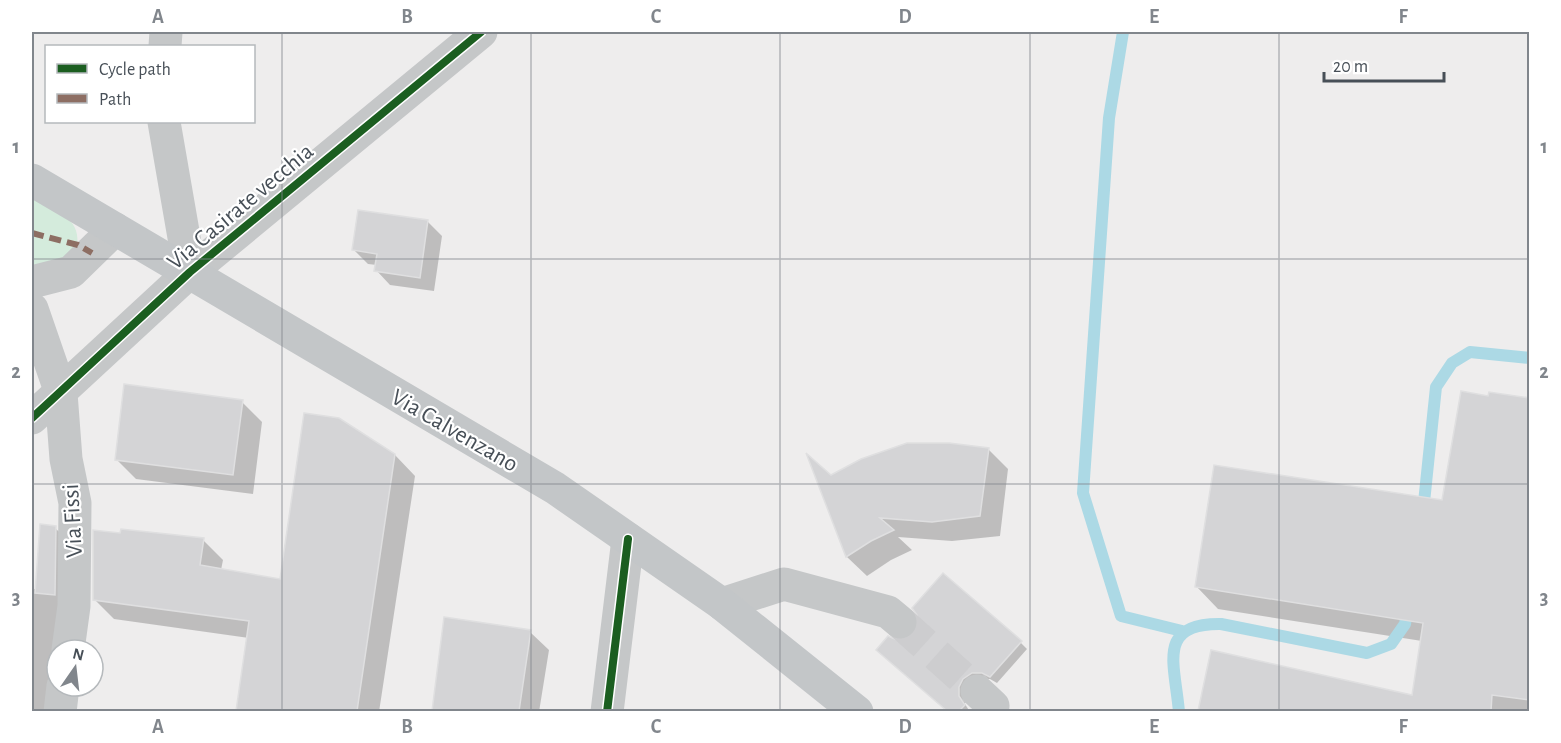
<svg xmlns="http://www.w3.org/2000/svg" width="1561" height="743" viewBox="0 0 1561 743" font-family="'Alegreya Sans',sans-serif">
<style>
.green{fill:#d4ebdc}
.shadow{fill:#0003}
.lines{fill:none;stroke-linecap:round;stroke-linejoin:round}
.stream{stroke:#acd9e5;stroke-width:12}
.building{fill:#d4d4d6;stroke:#dfdfe0;stroke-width:1.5}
.minor-tunnel{stroke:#cdcdcf;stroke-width:33;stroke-dasharray:33 16;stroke-linecap:butt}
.minor{stroke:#c5c7c8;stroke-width:33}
.major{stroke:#c3c6c8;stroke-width:33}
.quiet{stroke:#8d6e63;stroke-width:6;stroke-dasharray:12 6;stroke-linecap:butt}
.cycleway-casing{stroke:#fff;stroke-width:11}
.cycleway{stroke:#1b5e20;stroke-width:8}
.grid{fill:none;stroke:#81868c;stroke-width:1.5;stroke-opacity:0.55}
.labels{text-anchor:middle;stroke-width:4.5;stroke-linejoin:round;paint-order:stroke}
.street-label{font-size:24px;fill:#474f57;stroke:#fff}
.neatline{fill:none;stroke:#81868c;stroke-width:2}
.grid-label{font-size:20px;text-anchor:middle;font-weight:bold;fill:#81868c}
</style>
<rect width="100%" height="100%" fill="#eeeded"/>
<path class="green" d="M 32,197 C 56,211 88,220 74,254 L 32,269 Z"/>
<path class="shadow" d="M 428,222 L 442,236 L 434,291 L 390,285 L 376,270 L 377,265 L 368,264 L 354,250 Z
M 1489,398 L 1530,400 L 1530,712 L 1484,712 L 1437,704 L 1422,641 L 1218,609 L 1196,586 L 1444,501 Z
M 242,402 L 262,422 L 253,494 L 136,479 L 117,460 Z
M 989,450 L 1008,469 L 1000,536 L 952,541 L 898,537 L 912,550 L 891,560 L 867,576 L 847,557 L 809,459 L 831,477 Z
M 395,455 L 415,476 L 379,712 L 238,712 L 249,638 L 114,619 L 94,599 L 203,540 L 223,560 L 221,570 L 282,580 Z
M 55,528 L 73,545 L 57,650 L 54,712 L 32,712 L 32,589 L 37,589 Z
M 445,619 L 530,632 L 549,650 L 539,712 L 434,712 Z
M 897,642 L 1020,642 L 1027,649 L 997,683 L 990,679 L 980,679 L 965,695 L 965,704 L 970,712 L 948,712 L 885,657 Z
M 1212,652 L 1407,709 L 1407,712 L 1200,712 Z"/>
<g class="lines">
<path class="stream" d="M 1123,32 L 1109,118 L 1083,493 L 1121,616 L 1182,631
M 1423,512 L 1436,387 L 1452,363 L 1470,352 L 1530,358
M 1179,712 C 1175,664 1156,623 1221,624 L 1367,653 L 1391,644 L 1405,624 L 1408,606"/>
</g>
<path class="building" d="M 358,210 L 428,220 L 420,278 L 374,271 L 377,254 L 352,250 Z
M 124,384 L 243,400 L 233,475 L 115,460 Z
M 1461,391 L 1488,396 L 1489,392 L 1530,398 L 1530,700 L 1492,695 L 1491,711 L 1198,711 L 1211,650 L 1412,695 L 1423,623 L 1195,587 L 1214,465 L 1442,500 Z
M 304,413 L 339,418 L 395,454 L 357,711 L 236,711 L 249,621 L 93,600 L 93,530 L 120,533 L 121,529 L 204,538 L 200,565 L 280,579 Z
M 907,443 L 949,443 L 989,448 L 980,516 L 932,522 L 880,518 L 894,530 L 871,541 L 846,557 L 806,453 L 831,475 L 861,459 Z
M 40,524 L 56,526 L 55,595 L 35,593 Z
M 943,573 L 1022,641 L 990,677 L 982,673 L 972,673 L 963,679 L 959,687 L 959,696 L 965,705 L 959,711 L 947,711 L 876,650 L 888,636 L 897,640 L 907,639 L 914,634 L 918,625 L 917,615 L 912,608 Z
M 444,617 L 531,630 L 519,711 L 432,711 Z"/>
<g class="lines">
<path class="minor-tunnel" d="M 900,622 L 977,691"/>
<path class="minor" d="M 165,46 L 166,32
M 164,122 L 190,272
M 32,282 L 71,272 L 115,229
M 32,309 L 61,393 L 66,459 L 75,503 L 74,606 L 68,650
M 32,418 L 190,272 L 481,32
M 722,604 L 784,584 L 888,612 L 900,622
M 977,691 L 993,706 L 992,712
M 60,712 L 63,686
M 607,712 L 628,539"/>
<path class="major" d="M 32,180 L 555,488 L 722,604 L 857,712"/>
<path class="quiet" d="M 32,233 L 78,245 L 92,253"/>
<defs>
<path id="cycleway" d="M 32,418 L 190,272 L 481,32
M 607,712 L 628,539"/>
</defs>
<use href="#cycleway" class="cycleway-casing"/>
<use href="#cycleway" class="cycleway"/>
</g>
<path class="grid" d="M 282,32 L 282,712M 531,32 L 531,712M 780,32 L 780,712M 1030,32 L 1030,712M 1279,32 L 1279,712M 32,259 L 1530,259M 32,484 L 1530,484"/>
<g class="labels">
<g class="street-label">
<text transform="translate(240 206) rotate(-40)" y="8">Via Casirate vecchia</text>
<text transform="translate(455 430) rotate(30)" y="8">Via Calvenzano</text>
<text transform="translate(72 521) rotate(-93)" y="8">Via Fissi</text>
</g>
</g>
<rect width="1561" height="743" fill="none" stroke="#ffffff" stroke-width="66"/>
<rect x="45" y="45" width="210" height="78" fill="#ffffff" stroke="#b5b9bc" stroke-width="1.5"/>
<rect x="57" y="64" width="30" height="9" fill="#1b5e20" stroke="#b5b9bc" stroke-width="1.5"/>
<text x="99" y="75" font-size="18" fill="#474f57">Cycle path</text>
<rect x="57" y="94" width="30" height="9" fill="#8d6e63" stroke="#b5b9bc" stroke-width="1.5"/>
<text x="99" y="105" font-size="18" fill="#474f57">Path</text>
<g transform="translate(75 668) rotate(14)"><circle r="28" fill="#ffffff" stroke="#b5b9bc" stroke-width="1.5"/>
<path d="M0-4.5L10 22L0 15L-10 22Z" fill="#81868c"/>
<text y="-9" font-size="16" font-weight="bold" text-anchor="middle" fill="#474f57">N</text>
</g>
<path d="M1324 72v9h120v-9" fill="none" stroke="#474f57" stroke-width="3"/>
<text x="1333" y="72" font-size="18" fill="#474f57" stroke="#ffffff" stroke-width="4.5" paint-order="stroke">20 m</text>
<rect x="33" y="33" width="1495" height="677" class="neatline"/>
<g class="grid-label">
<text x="158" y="23">A</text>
<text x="407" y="23">B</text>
<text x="656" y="23">C</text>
<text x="905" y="23">D</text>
<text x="1154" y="23">E</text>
<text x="1403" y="23">F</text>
<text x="16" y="153">1</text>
<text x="1544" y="153">1</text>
<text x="16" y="378">2</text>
<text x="1544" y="378">2</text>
<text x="16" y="604">3</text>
<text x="1544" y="604">3</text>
<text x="158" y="733">A</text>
<text x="407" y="733">B</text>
<text x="656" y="733">C</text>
<text x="905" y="733">D</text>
<text x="1154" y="733">E</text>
<text x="1403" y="733">F</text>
</g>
</svg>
